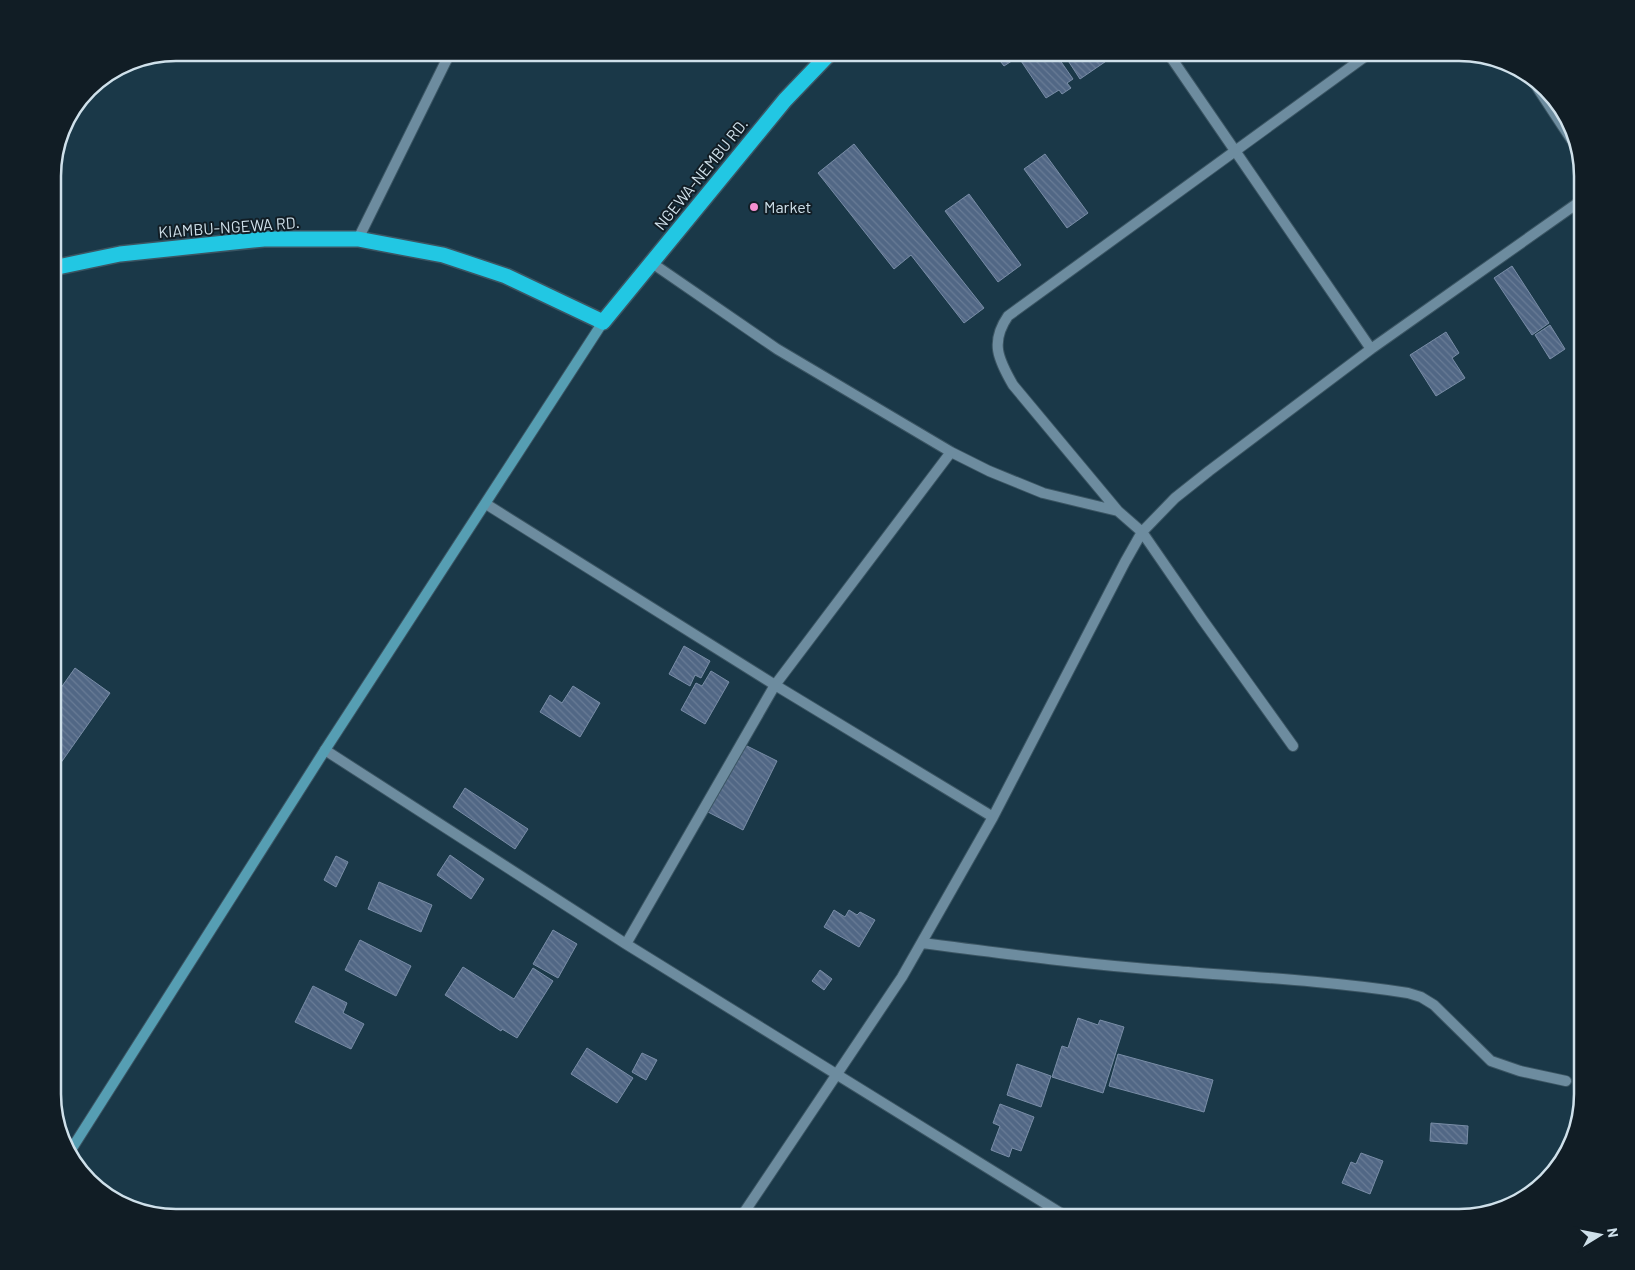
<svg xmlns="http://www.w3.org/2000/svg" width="1635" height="1270" viewBox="0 0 1635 1270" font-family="Barlow,sans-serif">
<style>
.building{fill:url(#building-back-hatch);stroke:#798da7}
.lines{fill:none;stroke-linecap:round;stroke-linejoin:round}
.street-casing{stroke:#3b5563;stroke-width:12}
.secondary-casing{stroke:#3b5563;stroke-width:12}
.highway-casing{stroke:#3b5563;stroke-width:18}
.street{stroke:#6d8c9f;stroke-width:10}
.secondary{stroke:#569eb3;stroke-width:10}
.highway{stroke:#22c7e3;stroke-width:15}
.poi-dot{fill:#f590d1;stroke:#111d25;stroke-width:2}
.labels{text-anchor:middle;stroke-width:4;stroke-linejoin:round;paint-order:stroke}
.street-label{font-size:16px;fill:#cfe0ea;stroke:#111d25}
.poi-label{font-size:16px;fill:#cfe0ea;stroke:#111d25;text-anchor:start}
.rim{fill:none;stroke:#cfe0ea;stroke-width:2.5}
</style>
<defs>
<pattern id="building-back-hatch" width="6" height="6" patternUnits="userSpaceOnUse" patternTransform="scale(1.25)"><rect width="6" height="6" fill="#516785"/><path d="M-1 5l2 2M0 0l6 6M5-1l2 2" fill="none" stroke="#697c96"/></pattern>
</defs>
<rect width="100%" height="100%" fill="#1a3848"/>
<path class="building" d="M 994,53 L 1024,53 L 1004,66 Z
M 1027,53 L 1055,53 L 1073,79 L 1067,83 L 1071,88 L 1062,94 L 1059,90 L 1046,98 L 1019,58 Z
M 1063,53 L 1118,53 L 1080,79 Z
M 854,144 L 984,308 L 964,323 L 911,255 L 894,269 L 818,173 Z
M 1045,154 L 1088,213 L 1067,228 L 1024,169 Z
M 969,194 L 1021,265 L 998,282 L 945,211 Z
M 1512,266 L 1549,323 L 1532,335 L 1494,278 Z
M 1550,325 L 1565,349 L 1550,359 L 1535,335 Z
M 1446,332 L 1459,353 L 1452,358 L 1465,378 L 1436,396 L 1410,355 Z
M 684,646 L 710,661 L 701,678 L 695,675 L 690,686 L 669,674 Z
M 75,668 L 110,693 L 53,774 L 53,699 Z
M 711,671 L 729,682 L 705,724 L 681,710 L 696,683 L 702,686 Z
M 573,686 L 600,703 L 580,737 L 540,712 L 550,695 L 562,703 Z
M 743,744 L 777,761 L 743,830 L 708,812 Z
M 465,788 L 528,829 L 515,849 L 453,807 Z
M 450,855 L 484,879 L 471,899 L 437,875 Z
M 336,856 L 348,862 L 336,887 L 324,880 Z
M 379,882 L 432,905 L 421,932 L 368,909 Z
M 834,910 L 845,917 L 849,910 L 857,915 L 860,912 L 875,920 L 859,947 L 824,927 Z
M 553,930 L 577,944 L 558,978 L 533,964 Z
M 360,940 L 411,966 L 396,996 L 345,970 Z
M 463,967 L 514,999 L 533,968 L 553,981 L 517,1038 L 502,1029 L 501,1031 L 445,995 Z
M 820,970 L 832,979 L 824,990 L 812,981 Z
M 313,986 L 347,1003 L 343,1013 L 364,1024 L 351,1049 L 295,1022 Z
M 1078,1018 L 1098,1025 L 1100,1020 L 1124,1027 L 1103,1093 L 1052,1077 L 1062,1046 L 1068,1048 Z
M 587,1048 L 633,1078 L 617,1103 L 571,1074 Z
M 642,1053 L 657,1060 L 646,1080 L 632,1072 Z
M 1118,1054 L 1213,1080 L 1204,1112 L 1109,1086 Z
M 1017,1064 L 1051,1076 L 1041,1107 L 1007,1095 Z
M 1000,1104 L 1034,1117 L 1021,1151 L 1012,1148 L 1009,1157 L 991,1150 L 1000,1126 L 993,1123 Z
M 1431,1123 L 1468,1126 L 1467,1144 L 1430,1141 Z
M 1361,1153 L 1383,1161 L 1370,1194 L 1342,1183 L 1351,1162 L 1356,1164 Z"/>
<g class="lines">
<defs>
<path id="street" d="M 1168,53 L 1371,349
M 1529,75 L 1575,145
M 358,239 L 450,53
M 652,263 L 777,349 L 951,452 L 989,471 L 1043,493 L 1118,511
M 486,504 L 775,685 L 993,817
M 1293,746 L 1202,619 L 1142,532 L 1118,511 L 1013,385 C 998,359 990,342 1008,316 L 1370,53
M 325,750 L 626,944 L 1067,1217
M 922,943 C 1006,954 1089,965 1174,971 C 1252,977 1330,981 1408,993 L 1421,997 L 1434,1005 L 1491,1061 L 1520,1071 L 1566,1081
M 626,944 L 775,685 L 951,452
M 741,1217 L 902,977 L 993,817 L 1125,562 L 1142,532 L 1175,498 L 1209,471 L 1371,349 L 1582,200"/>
<path id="secondary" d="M 69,1153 L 325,750 L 603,322"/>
<path id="highway" d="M 53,268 L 120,254 L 264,239 L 358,239 L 443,255 L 506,276 L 603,322 L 785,100 L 830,53"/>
</defs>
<use href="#street" class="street-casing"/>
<use href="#secondary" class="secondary-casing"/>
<use href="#highway" class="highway-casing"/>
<use href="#street" class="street"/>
<use href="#secondary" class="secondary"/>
<use href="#highway" class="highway"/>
</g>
<circle class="poi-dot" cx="754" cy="207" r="5"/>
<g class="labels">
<g class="street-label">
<text transform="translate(701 174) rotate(-51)" y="6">NGEWA-NEMBU RD.</text>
<text transform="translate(229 227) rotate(-4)" y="6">KIAMBU-NGEWA RD.</text>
</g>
<g class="poi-label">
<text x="764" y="213">Market</text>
</g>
</g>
<path d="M0 0H1635V1270H0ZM176 61H1459A115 115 0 0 1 1574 176V1094A115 115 0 0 1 1459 1209H176A115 115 0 0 1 61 1094V176A115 115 0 0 1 176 61Z" fill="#111d25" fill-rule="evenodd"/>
<path class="rim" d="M176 61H1459A115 115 0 0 1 1574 176V1094A115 115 0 0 1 1459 1209H176A115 115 0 0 1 61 1094V176A115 115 0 0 1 176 61Z"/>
<g transform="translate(1600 1235) rotate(80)" stroke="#111d25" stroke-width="4" paint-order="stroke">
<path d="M0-4L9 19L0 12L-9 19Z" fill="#cfe0ea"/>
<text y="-8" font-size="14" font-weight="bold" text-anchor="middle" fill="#cfe0ea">N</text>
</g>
</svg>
